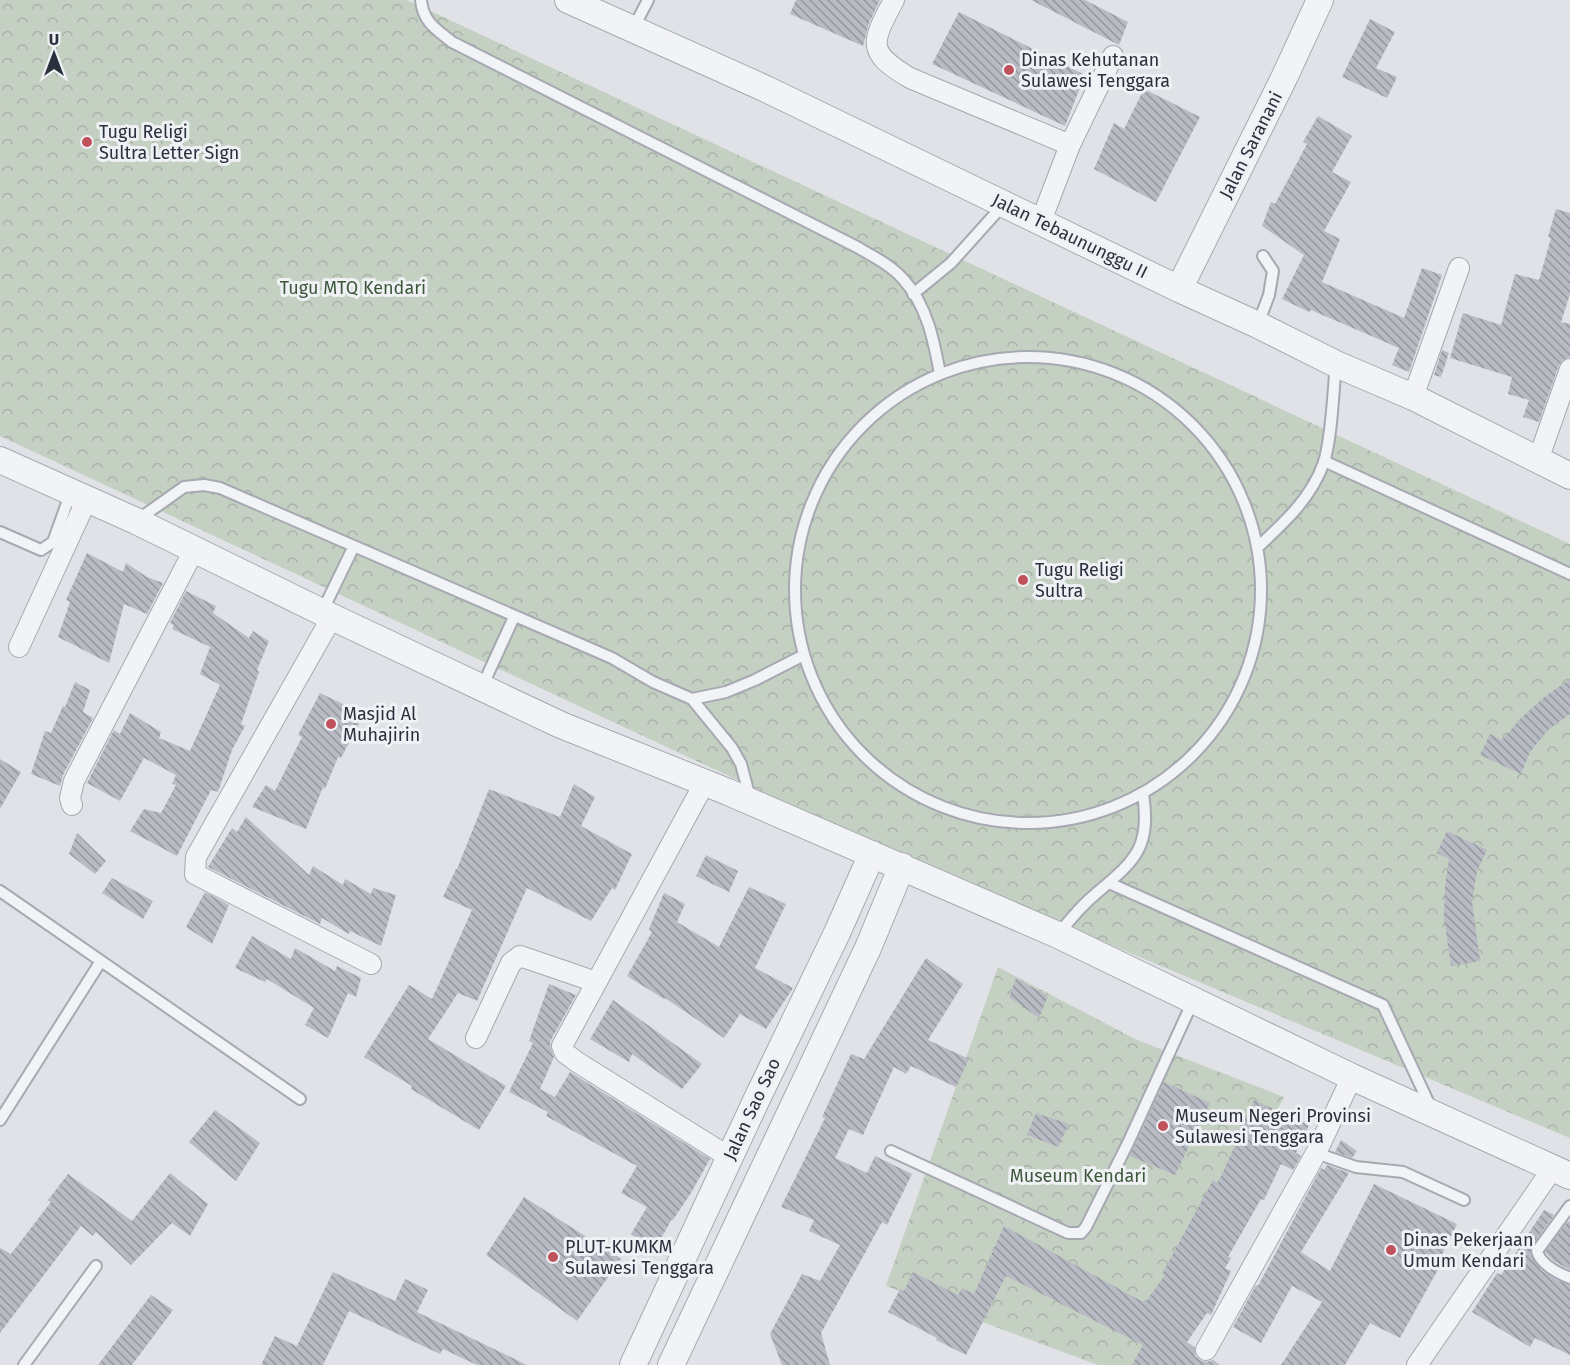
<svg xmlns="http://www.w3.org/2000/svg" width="1570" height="1365" viewBox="0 0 1570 1365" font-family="'Fira Sans',sans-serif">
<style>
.forest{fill:url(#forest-crowns)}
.building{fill:url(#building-back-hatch)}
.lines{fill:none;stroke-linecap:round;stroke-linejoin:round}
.service-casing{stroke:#a6a9b1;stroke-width:14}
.minor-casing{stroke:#a6a9b1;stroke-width:22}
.tertiary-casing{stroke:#a6a9b1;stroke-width:28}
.service{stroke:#f2f3f6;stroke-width:10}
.minor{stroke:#f2f3f6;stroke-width:20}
.tertiary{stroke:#f2f3f6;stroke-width:26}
.poi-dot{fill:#bf525a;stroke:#eff1f5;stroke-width:2}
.labels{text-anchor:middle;stroke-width:6;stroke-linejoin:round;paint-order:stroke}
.poi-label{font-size:18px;fill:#2a303d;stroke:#eff1f5;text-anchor:start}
.street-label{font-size:18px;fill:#2a303d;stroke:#eff1f5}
.park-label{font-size:18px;fill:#3c5739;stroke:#eff1f5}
</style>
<defs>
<pattern id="forest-crowns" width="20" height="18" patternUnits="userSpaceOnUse" patternTransform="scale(1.5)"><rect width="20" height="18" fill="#c4d0c2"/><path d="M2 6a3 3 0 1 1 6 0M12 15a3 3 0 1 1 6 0" fill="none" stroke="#a9b3a8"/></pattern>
<pattern id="building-back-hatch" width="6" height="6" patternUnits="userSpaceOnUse" patternTransform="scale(1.5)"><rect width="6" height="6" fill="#b8bbc3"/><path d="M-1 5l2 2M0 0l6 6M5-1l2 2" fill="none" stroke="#9698a0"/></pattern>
</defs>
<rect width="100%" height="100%" fill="#e0e2e7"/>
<path class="forest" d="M 0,0 L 407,0 L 1570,544 L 1570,1138 L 909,860 L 0,436 Z
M 998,967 L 1137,1040 L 1284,1097 L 1140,1365 L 1098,1365 L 886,1286 Z"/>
<path class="building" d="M 796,0 L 880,0 L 869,23 L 863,46 L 790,14 Z
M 1031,0 L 1085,0 L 1128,22 L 1119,45 Z
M 959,12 L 1085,75 L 1065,126 L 932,64 Z
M 1370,19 L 1395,32 L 1376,68 L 1397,77 L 1387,98 L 1342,77 Z
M 1144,89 L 1200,117 L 1156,202 L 1094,169 L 1114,123 L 1124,129 Z
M 1318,116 L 1352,136 L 1332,172 L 1351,182 L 1324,231 L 1340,239 L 1322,282 L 1404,318 L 1422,268 L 1442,275 L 1409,372 L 1392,365 L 1399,348 L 1311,310 L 1309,312 L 1282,299 L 1304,255 L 1262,226 L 1271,202 L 1275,204 L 1307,144 L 1303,142 Z
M 1556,209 L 1570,213 L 1570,294 L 1561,322 L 1570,324 L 1570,357 L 1563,360 L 1559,365 L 1539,422 L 1523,417 L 1529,400 L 1508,394 L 1512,377 L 1450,358 L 1463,313 L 1501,325 L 1515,274 L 1539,280 L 1551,238 L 1548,237 Z
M 1442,350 L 1449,353 L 1441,377 L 1434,375 Z
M 87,553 L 123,572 L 126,563 L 147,577 L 163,583 L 147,614 L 124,604 L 109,663 L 58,637 L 70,602 L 66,600 Z
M 186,591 L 216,606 L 213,613 L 249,638 L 253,631 L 269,641 L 257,670 L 259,672 L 241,724 L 245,726 L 232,750 L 218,792 L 211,790 L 177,856 L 130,831 L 144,809 L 161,813 L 176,785 L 172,784 L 176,775 L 144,758 L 120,801 L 87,783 L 114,730 L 120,734 L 130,713 L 161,732 L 159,738 L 190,751 L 220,685 L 200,674 L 210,647 L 172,629 L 174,625 L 170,623 Z
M 1570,679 L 1570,714 L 1549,729 L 1530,752 L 1521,774 L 1480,755 L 1490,734 L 1502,740 L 1521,718 L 1543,698 Z
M 75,682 L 90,690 L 83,712 L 93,718 L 63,775 L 60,786 L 31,774 L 45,731 L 51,733 L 63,706 L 65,707 Z
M 320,693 L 364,714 L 341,758 L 338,757 L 325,789 L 323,787 L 306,829 L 252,807 L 266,785 L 275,791 L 302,737 L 298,735 Z
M 0,759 L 21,772 L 0,809 Z
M 574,784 L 595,797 L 581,826 L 632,854 L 615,890 L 612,888 L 591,921 L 527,888 L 477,1001 L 458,993 L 428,1039 L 506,1086 L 479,1130 L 411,1089 L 412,1086 L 364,1057 L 409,985 L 432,999 L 472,910 L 443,897 L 456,869 L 457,869 L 489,789 L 560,817 Z
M 246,817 L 309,875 L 313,866 L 343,885 L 345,879 L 371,894 L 373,888 L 396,895 L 381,946 L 350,931 L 349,934 L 322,918 L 320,924 L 208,867 L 232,828 L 237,832 Z
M 1447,831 L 1487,850 L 1477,871 L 1472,901 L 1480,961 L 1451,966 L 1444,917 L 1445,887 L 1449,859 L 1437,853 Z
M 77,833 L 106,861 L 95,874 L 69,854 Z
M 706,855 L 738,871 L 729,892 L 696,876 Z
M 112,878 L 153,901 L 143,919 L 102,893 Z
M 749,887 L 786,904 L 755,968 L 793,988 L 766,1029 L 740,1014 L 724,1038 L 665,998 L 664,999 L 627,976 L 652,932 L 649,929 L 664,893 L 685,904 L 677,922 L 719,947 Z
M 205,892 L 229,905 L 212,944 L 186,927 Z
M 252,936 L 291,959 L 295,948 L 335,971 L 337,966 L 361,978 L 356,997 L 348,993 L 328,1038 L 305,1025 L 314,1008 L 267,979 L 265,982 L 235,968 Z
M 926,958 L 963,984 L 928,1040 L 969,1059 L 956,1087 L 911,1066 L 906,1074 L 894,1067 L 863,1135 L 849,1129 L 835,1158 L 867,1173 L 875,1156 L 912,1174 L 887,1225 L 882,1222 L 821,1333 L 830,1365 L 782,1365 L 770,1334 L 802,1274 L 820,1281 L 840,1245 L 809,1231 L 814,1220 L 781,1207 L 825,1118 L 822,1117 L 851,1054 L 864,1059 Z
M 1016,978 L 1048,996 L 1039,1018 L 1009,997 Z
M 549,984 L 576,995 L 551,1040 L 550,1046 L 554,1057 L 540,1089 L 555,1097 L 570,1072 L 710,1159 L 691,1193 L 673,1220 L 672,1219 L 655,1249 L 631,1234 L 647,1207 L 621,1193 L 637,1166 L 546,1116 L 548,1112 L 509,1092 L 533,1043 L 529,1041 Z
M 613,1000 L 702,1064 L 682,1089 L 632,1054 L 629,1062 L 590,1039 Z
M 1164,1082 L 1210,1103 L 1175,1175 L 1130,1156 Z
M 1254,1100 L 1309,1125 L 1296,1153 L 1301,1156 L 1293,1170 L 1281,1164 L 1264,1200 L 1261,1199 L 1228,1257 L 1231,1258 L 1225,1268 L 1231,1271 L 1211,1315 L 1207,1313 L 1187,1342 L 1195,1348 L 1195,1356 L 1200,1360 L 1207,1362 L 1213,1360 L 1220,1365 L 1132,1365 L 1143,1345 L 1006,1276 L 966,1355 L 936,1340 L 937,1338 L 888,1312 L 900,1289 L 904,1291 L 913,1272 L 958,1295 L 962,1288 L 974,1294 L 1004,1226 L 1145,1303 L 1165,1275 L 1162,1274 L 1213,1180 L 1218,1183 L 1236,1143 L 1233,1141 Z
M 215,1110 L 260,1143 L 236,1181 L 189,1142 Z
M 1036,1113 L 1069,1124 L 1058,1147 L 1027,1135 Z
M 1341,1140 L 1357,1151 L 1352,1158 L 1335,1152 Z
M 1327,1165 L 1349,1173 L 1301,1252 L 1330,1271 L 1374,1184 L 1457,1224 L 1437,1265 L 1440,1266 L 1400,1338 L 1370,1323 L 1345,1365 L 1281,1365 L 1322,1302 L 1292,1286 L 1261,1343 L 1233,1327 L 1256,1285 L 1258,1286 L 1321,1168 L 1324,1170 Z
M 170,1173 L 208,1204 L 190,1236 L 172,1223 L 131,1265 L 96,1232 L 93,1236 L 81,1226 L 0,1333 L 0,1248 L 11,1254 L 51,1202 L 48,1200 L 68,1174 L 132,1221 Z
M 524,1197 L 621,1259 L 577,1321 L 486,1255 Z
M 1544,1210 L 1554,1215 L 1531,1247 L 1530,1253 L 1541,1270 L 1557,1280 L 1570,1285 L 1570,1355 L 1535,1338 L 1530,1347 L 1472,1312 L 1497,1273 L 1501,1275 Z
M 1568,1221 L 1570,1222 L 1570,1270 L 1554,1261 L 1545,1252 Z
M 333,1272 L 395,1301 L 405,1279 L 428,1290 L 417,1312 L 527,1365 L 477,1365 L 443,1349 L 440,1354 L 349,1311 L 323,1365 L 261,1365 L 275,1336 L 297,1346 Z
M 151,1295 L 173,1310 L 132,1365 L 98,1365 Z"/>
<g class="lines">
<defs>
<path id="service" d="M 421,0 C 423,22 436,29 452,42 L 857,247 C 872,256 891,265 903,279 C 927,305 934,341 940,374
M 633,29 L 648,0
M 913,294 L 951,263 L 1004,204
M 1258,324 L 1269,295 L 1273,271 L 1263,256
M795 590a233 233 0 1 1 466 0a233 233 0 1 1-466 0Z
M 1324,461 L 1570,574
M 136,521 L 184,487 L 204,485 L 220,488 L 612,658 L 653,682 L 692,699 L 726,692 L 755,680 L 802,656
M 0,532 L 41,550 L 53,542 L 71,492
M 1259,546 C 1285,522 1312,497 1324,462 C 1332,436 1333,392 1336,364
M 322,612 L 354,546
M 482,687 L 514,617
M 692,699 L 732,748 L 741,764 L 750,798
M 1109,883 L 1383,1005 L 1431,1108
M 0,891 L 300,1099
M 1058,935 C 1070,919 1083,904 1099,891 C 1136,860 1151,846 1143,794
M 0,1120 L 101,961
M 891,1151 L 1068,1233 L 1081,1233 L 1086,1227 L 1128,1143 L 1193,1001
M 1316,1153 L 1356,1167 L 1403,1172 L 1464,1200
M 1570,1206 L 1537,1251 C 1540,1264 1558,1273 1570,1278
M 24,1365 L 96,1266"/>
<path id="minor" d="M 894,0 C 871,43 866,52 910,78 L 1070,145
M 1041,221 L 1070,145 L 1113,56
M 1413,397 L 1459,268
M 1538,460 L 1570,369
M 332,617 L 196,857 L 195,874 L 371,964
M 19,647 L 87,499
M 705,782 L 562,1046 L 565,1053 L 577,1062 L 729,1157
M 72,805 L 70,798 L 74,781 L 194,550
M 476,1038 L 511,963 L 520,956 L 596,982
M 1206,1350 L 1316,1153 L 1352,1077
M 1417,1365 L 1553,1168"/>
<path id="tertiary" d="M 568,0 L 766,89 L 1179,289 L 1258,325 L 1336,364 L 1413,397 L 1570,476
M 1179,289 L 1284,78 L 1320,0
M 0,460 L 136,521 L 332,617 L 561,725 L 728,792 L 1058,935 L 1352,1077 L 1570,1176
M 633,1365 L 755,1103 L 837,933 L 872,854
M 671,1365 L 868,948 L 902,866"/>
</defs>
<use href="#service" class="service-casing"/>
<use href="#minor" class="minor-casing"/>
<use href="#tertiary" class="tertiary-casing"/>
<use href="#service" class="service"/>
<use href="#minor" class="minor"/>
<use href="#tertiary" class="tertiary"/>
</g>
<g class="poi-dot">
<circle cx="1009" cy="70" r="6"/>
<circle cx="87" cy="142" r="6"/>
<circle cx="1023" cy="580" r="6"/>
<circle cx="331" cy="724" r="6"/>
<circle cx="1163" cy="1126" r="6"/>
<circle cx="1391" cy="1250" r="6"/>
<circle cx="553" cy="1257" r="6"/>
</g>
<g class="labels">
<g class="poi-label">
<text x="1021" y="66">Dinas Kehutanan<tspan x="1021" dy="21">Sulawesi Tenggara</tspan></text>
<text x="99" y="138">Tugu Religi<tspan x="99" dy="21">Sultra Letter Sign</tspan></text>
<text x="1035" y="576">Tugu Religi<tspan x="1035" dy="21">Sultra</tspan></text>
<text x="343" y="720">Masjid Al<tspan x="343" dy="21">Muhajirin</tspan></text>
<text x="1175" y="1122">Museum Negeri Provinsi<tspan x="1175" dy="21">Sulawesi Tenggara</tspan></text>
<text x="1403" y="1246">Dinas Pekerjaan<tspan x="1403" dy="21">Umum Kendari</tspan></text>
<text x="565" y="1253">PLUT-KUMKM<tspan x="565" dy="21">Sulawesi Tenggara</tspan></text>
</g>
<g class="street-label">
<text transform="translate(1251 145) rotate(-63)" y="6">Jalan Saranani</text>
<text transform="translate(1070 236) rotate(26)" y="6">Jalan Tebaununggu II</text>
<text transform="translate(752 1109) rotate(-65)" y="6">Jalan Sao Sao</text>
</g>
<g class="park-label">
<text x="353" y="294">Tugu MTQ Kendari</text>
<text x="1078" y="1182">Museum Kendari</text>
</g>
</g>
<g transform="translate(54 54)" stroke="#eff1f5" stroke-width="4.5" paint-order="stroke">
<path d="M0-4.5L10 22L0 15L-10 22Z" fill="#2a303d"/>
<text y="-9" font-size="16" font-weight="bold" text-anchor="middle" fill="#2a303d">U</text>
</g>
</svg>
